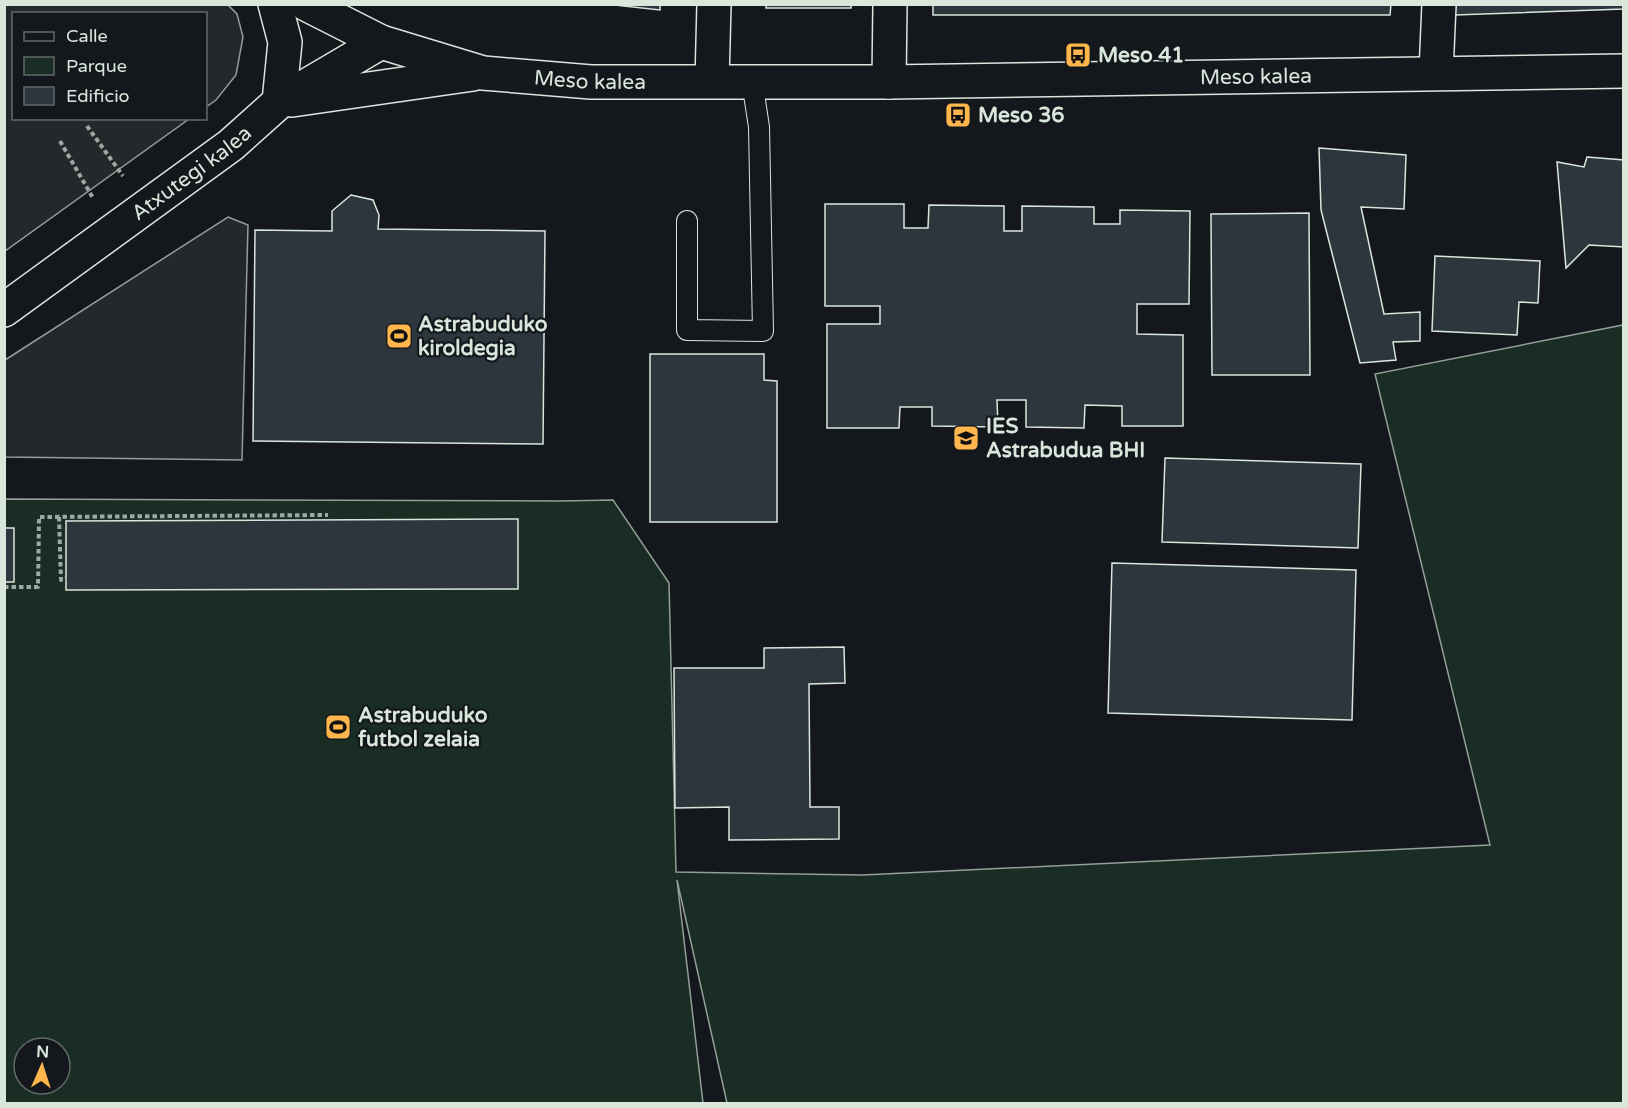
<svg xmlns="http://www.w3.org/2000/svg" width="1628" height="1108" viewBox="0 0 1628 1108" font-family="'Varela Round',sans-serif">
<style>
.green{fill:#1a2d24;stroke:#939e99;stroke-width:1.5;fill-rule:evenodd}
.parking{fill:#24282b;stroke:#939e99;stroke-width:1.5}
.building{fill:#2c363c;stroke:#d8e6dc;stroke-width:1.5}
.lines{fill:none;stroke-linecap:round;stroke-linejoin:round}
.lane-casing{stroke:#d8e6dc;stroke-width:22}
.street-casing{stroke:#d8e6dc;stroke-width:36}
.path{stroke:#9da8a2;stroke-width:4;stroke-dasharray:4.5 3;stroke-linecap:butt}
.lane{stroke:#14181c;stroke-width:20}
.street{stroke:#14181c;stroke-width:33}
.labels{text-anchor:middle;stroke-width:4.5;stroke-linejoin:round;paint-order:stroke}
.poi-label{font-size:21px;font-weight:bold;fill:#d8e6dc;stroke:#14181c;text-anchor:start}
.street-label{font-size:21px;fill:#d8e6dc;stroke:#14181c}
</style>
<rect width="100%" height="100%" fill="#14181c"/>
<path class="green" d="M 1623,325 L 1623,1103 L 727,1103 L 677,880 L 703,1103 L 5,1104 L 5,499 L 561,501 L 613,500 L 669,583 L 676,872 L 863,875 L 1490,845 L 1375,374 ZM 24,1048 L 60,1048 L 60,1084 L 24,1084 Z"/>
<path class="parking" d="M 227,4 L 237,14 L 243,37 L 236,75 L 216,100 L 206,107 L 206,14 L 14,14 L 14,118 L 189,119 L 5,251 L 5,5 Z
M 228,217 L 248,225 L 242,460 L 5,457 L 5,360 Z"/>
<path class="building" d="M 605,4 L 660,4 L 660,10 Z
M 766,4 L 851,4 L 851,8 L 766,8 Z
M 933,4 L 1391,4 L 1390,15 L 933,15 Z
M 1456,4 L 1624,4 L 1624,9 L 1455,15 Z
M 1319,148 L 1406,155 L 1404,209 L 1361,207 L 1384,314 L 1420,312 L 1420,341 L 1393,342 L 1396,360 L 1360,363 L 1321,210 Z
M 1587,157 L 1624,160 L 1624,247 L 1589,245 L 1566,268 L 1557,162 L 1584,167 Z
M 351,195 L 373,200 L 379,215 L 378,229 L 545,231 L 543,444 L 253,441 L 255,230 L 332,231 L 332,211 Z
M 825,204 L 904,204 L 904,228 L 928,228 L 929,205 L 1004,206 L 1004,231 L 1022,231 L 1022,206 L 1094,207 L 1094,224 L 1120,224 L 1120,210 L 1190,211 L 1189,304 L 1137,304 L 1137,334 L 1183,335 L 1183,426 L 1122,426 L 1122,406 L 1085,405 L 1084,428 L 1026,427 L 1026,400 L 997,400 L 998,427 L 932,426 L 932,407 L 900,407 L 899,428 L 827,428 L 827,324 L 880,324 L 880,306 L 825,306 Z
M 1309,213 L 1310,375 L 1212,375 L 1211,214 Z
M 1435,256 L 1540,261 L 1538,303 L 1519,302 L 1517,335 L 1432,331 Z
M 650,354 L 764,354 L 764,380 L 777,381 L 777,522 L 650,522 Z
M 1165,458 L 1361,464 L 1358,548 L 1162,542 Z
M 518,519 L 518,589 L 66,590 L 66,521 Z
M 4,528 L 14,528 L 14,582 L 4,582 Z
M 1112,563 L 1356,570 L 1352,720 L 1108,713 Z
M 844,647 L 845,683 L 809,684 L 810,807 L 839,807 L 839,839 L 729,840 L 729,807 L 675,808 L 674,668 L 764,668 L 764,648 Z"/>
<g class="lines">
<defs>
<path id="lane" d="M 687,221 L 687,330 L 763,331 L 759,127 L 752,81"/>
<g id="street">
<path d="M 275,4 L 285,42 L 279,102"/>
<path id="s1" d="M 306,4 L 381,42 L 483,73 L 591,82 L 889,82 L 1624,71"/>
<path d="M 1436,73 L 1439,4"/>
<path d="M 712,81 L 714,4"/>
<path d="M 889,82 L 890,4"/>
<path d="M 292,100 L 473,74"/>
<path id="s2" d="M 4,310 L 231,145 L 279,102 L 381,42"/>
</g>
</defs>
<use href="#lane" class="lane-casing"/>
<use href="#street" class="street-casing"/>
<path class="path" d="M 87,126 L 123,176
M 60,141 L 93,198
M 59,517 L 61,580 L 66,578
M 4,587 L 38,587 L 39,517 L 328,515"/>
<use href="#lane" class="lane"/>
<use href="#street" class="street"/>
</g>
<defs>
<symbol id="bus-square" viewBox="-11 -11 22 22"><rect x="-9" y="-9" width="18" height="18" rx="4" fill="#ffb74d" stroke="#14181c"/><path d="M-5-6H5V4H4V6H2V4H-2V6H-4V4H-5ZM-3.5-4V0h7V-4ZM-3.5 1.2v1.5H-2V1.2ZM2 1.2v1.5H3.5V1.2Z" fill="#111"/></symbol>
<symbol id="stadium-square" viewBox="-11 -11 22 22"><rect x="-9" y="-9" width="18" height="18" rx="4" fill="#ffb74d" stroke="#14181c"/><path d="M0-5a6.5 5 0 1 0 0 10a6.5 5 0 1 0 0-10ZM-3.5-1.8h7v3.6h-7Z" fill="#111"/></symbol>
<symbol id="school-square" viewBox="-11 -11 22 22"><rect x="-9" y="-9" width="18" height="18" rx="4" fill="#ffb74d" stroke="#14181c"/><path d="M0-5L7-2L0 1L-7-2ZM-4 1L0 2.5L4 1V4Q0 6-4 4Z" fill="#111"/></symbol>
</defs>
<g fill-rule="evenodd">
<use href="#bus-square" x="1063" y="40" width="30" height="30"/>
<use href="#bus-square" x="943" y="100" width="30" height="30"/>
<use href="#stadium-square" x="384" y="321" width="30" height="30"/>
<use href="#school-square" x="951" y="423" width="30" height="30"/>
<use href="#stadium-square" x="323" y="712" width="30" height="30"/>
</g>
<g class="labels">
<g class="poi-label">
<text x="1098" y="62">Meso 41</text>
<text x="978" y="122">Meso 36</text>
<text x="418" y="331">Astrabuduko<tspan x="418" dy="24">kiroldegia</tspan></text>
<text x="986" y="433">IES<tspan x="986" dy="24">Astrabudua BHI</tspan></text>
<text x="358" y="722">Astrabuduko<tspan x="358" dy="24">futbol zelaia</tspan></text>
</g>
<g class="street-label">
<text dy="7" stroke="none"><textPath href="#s1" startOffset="964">Meso kalea</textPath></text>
<text dy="7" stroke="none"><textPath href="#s1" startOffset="298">Meso kalea</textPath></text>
<text dy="7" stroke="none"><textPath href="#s2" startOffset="232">Atxutegi kalea</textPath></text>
</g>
</g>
<rect width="1628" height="1108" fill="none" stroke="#d8e6dc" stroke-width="12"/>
<rect x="12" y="12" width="195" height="108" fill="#14181c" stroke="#626a69" stroke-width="1.5"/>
<rect x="24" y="32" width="30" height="9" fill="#14181c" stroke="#626a69" stroke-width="1.5"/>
<text x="66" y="42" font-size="18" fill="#d8e6dc">Calle</text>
<rect x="24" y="57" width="30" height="18" fill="#1a2d24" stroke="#626a69" stroke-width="1.5"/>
<text x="66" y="72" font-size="18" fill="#d8e6dc">Parque</text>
<rect x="24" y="87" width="30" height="18" fill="#2c363c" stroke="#626a69" stroke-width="1.5"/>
<text x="66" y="102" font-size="18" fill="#d8e6dc">Edificio</text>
<g transform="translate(42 1066) rotate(3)"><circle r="28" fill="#14181c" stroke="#626a69" stroke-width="1.5"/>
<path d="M0-4.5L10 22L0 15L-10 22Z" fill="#ffb74d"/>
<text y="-9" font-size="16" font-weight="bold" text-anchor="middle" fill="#d8e6dc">N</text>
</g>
</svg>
